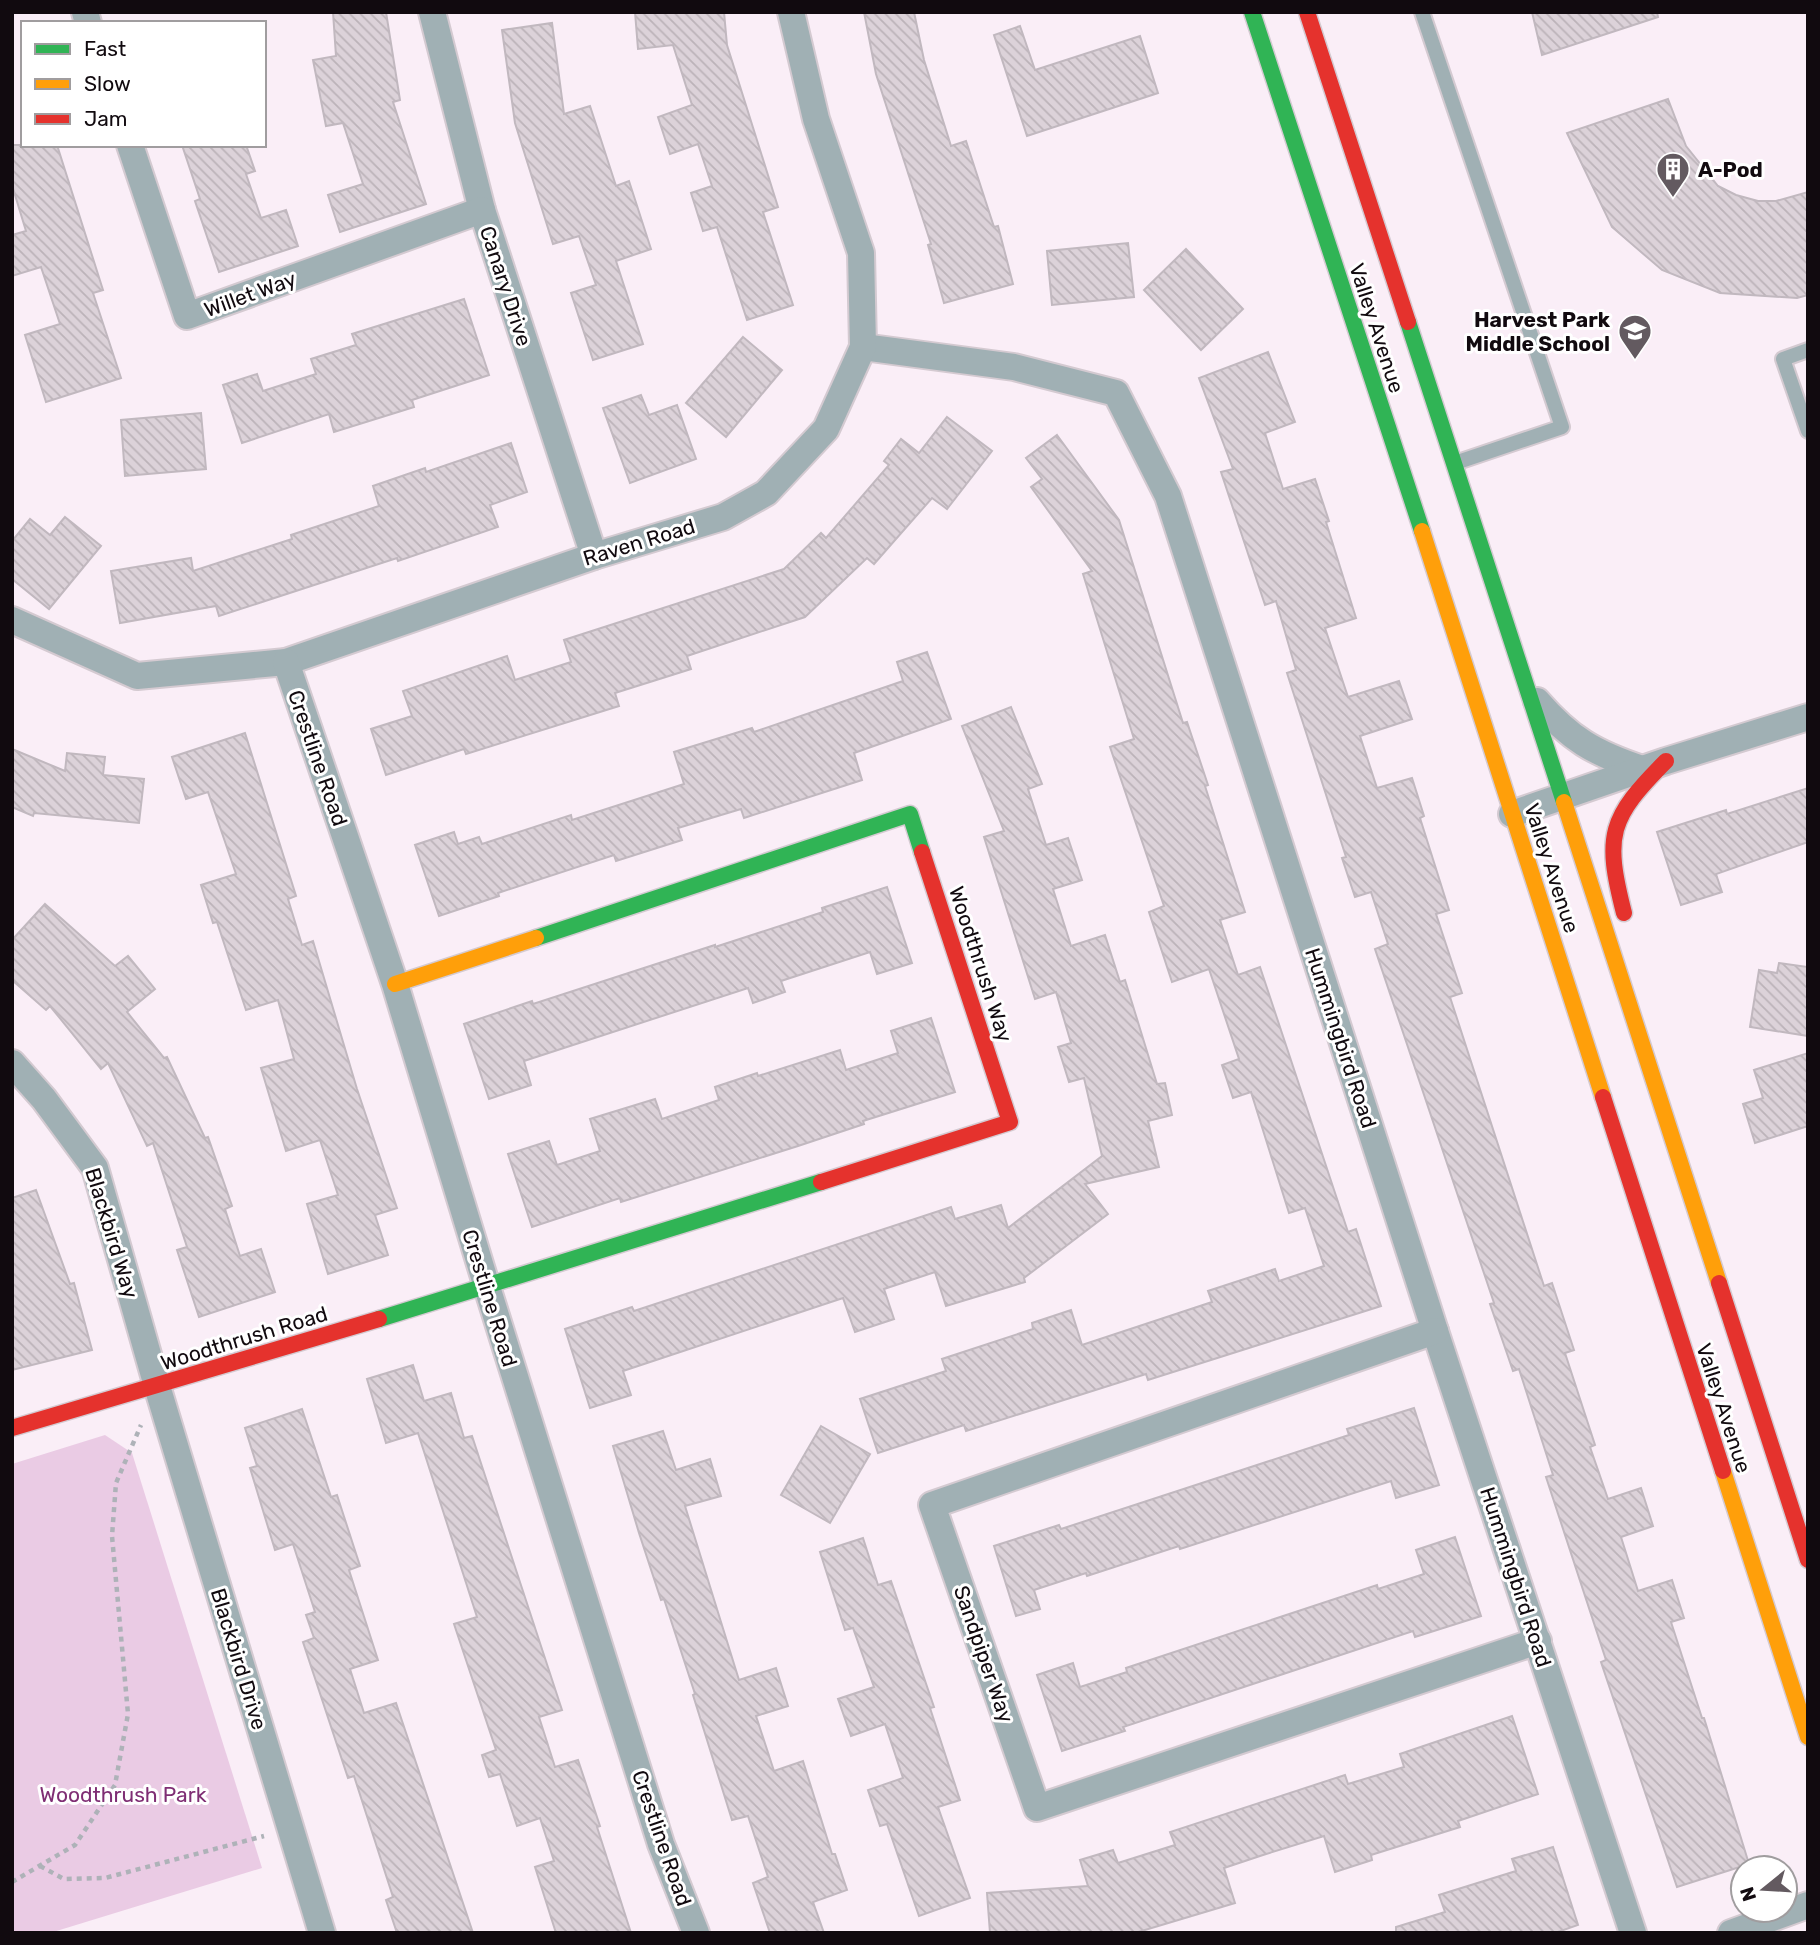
<svg xmlns="http://www.w3.org/2000/svg" width="1820" height="1945" viewBox="0 0 1820 1945" font-family="Rubik,sans-serif">
<style>
.park{fill:#eacbe4}
.building{fill:url(#building-back-hatch);stroke:#c1b8bf;stroke-width:2}
.lines{fill:none;stroke-linecap:round;stroke-linejoin:round}
.lane-casing{stroke:#d4cad1;stroke-width:18}
.street-casing{stroke:#d4cad1;stroke-width:30}
.fast-casing{stroke:#d4cad1;stroke-width:19}
.slow-casing{stroke:#d4cad1;stroke-width:19}
.jam-casing{stroke:#d4cad1;stroke-width:19}
.path{stroke:#aeb2b8;stroke-width:4.5;stroke-dasharray:5 5;stroke-linecap:butt}
.lane{stroke:#a0b0b4;stroke-width:14}
.street{stroke:#a0b0b4;stroke-width:26}
.fast{stroke:#30b455;stroke-width:16}
.slow{stroke:#ff9f0a;stroke-width:16}
.jam{stroke:#e5322d;stroke-width:16}
.labels{text-anchor:middle;dominant-baseline:central;stroke-width:6;stroke-linejoin:round;paint-order:stroke}
.poi-label{font-size:21px;font-weight:bold;fill:#110a0f;stroke:#fff;text-anchor:start}
.street-label{font-size:21px;fill:#110a0f;stroke:#fff}
.park-label{font-size:21px;fill:#7f2e74;stroke:#fff}
</style>
<defs>
<pattern id="building-back-hatch" width="6" height="6" patternUnits="userSpaceOnUse" patternTransform="scale(1.75)"><rect width="6" height="6" fill="#dcd2d9"/><path d="M-1 5l2 2M0 0l6 6M5-1l2 2" fill="none" stroke="#bcb3b9"/></pattern>
</defs>
<rect width="100%" height="100%" fill="#faeef7"/>
<path class="park" d="M105,1435L132,1453L262,1868L50,1933H12V1464Z"/>
<g class="building">
<path d="M333,12H386L400,100L393,102L426,204L340,232L328,195L363,184L343,123L326,126L313,60L336,56Z"/>
<path d="M635,12H724L727,45L778,207L763,212L793,305L747,320L717,227L703,231L691,193L712,186L698,144L670,154L658,117L692,105L673,45L638,49Z"/>
<path d="M864,12H914L924,60L951,146L966,141L994,227L998,226L1013,284L944,303L928,245L931,244L876,74Z"/>
<path d="M1532,12H1657L1658,17L1542,55Z"/>
<path d="M552,23L564,114L590,106L616,186L629,181L651,249L616,261L643,344L593,360L571,293L596,285L579,236L553,244L515,123L502,30Z"/>
<path d="M1020,26L1035,70L1140,36L1158,93L1027,136L994,35Z"/>
<path d="M1668,99L1686,146L1718,186L1736,195L1758,201H1776L1808,192V295L1797,298L1720,293L1662,270L1612,227L1567,133Z"/>
<path d="M12,145H57L103,290L93,293L121,378L46,402L25,335L60,324L41,267L12,276V235L26,231L12,185Z"/>
<path d="M182,145H246L255,171L246,174L261,218L286,210L298,246L219,272L195,201L200,199Z"/>
<path d="M1128,243L1134,297L1052,305L1047,251Z"/>
<path d="M1186,249L1243,309L1201,350L1144,290Z"/>
<path d="M464,299L489,375L412,400L414,407L334,432L329,414L242,443L223,385L257,374L263,391L316,374L311,359L356,345L352,334Z"/>
<path d="M743,337L782,370L726,437L686,403Z"/>
<path d="M1268,352L1295,422L1265,433L1283,489L1315,479L1329,521L1326,522L1356,618L1325,628L1348,697L1399,681L1412,719L1360,736L1377,788L1412,778L1424,816L1420,818L1449,910L1436,914L1462,993L1450,997L1544,1286L1552,1283L1574,1350L1565,1353L1595,1445L1590,1447L1608,1499L1641,1488L1653,1526L1621,1537L1638,1591L1672,1580L1684,1618L1671,1622L1702,1718H1704L1749,1864L1677,1887L1601,1662L1606,1660L1546,1477L1553,1475L1519,1369L1513,1371L1490,1304L1494,1303L1375,949L1388,944L1371,892L1355,897L1342,858L1346,857L1287,673L1296,670L1276,601L1265,605L1221,472L1233,469L1199,378Z"/>
<path d="M641,395L649,415L677,405L696,459L630,483L603,408Z"/>
<path d="M201,413L206,469L125,476L121,420Z"/>
<path d="M947,417L992,451L947,509L932,498L874,564L867,558L805,617L687,656L691,669L615,693L619,706L466,754L464,749L386,775L371,729L412,716L403,691L507,656L515,680L571,662L564,640L784,569L821,533L826,538L889,465L884,461L901,439L919,453Z"/>
<path d="M1057,435L1119,520L1183,723L1187,722L1208,785L1205,786L1245,912L1220,920L1238,975L1260,967L1348,1232L1356,1229L1381,1306L1148,1380L1146,1374L966,1431L964,1425L878,1453L860,1399L946,1371L942,1359L1033,1329L1032,1323L1071,1310L1082,1345L1212,1302L1208,1291L1275,1269L1279,1281L1324,1266L1305,1208L1289,1213L1251,1092L1233,1098L1222,1065L1239,1059L1209,969L1172,982L1149,912L1164,906L1110,747L1134,739L1083,574L1092,571L1031,487L1042,479L1026,458Z"/>
<path d="M511,443L527,492L490,505L498,527L398,561L397,558L219,616L216,606L120,623L111,571L191,558L193,571L292,539L291,535L379,506L373,486L425,468L426,472Z"/>
<path d="M65,517L101,546L49,609L12,579V541L30,519L50,535Z"/>
<path d="M927,652L951,719L854,753L862,780L744,818L741,809L678,828L682,840L616,861L614,855L498,893L499,896L439,916L415,845L454,832L458,844L479,837L482,844L571,815L572,820L684,784L674,752L752,728L754,732L903,681L897,662Z"/>
<path d="M1011,707L1042,784L1028,789L1046,845L1068,838L1082,880L1053,889L1071,946L1105,935L1120,982L1125,980L1157,1084L1165,1083L1172,1115L1148,1121L1159,1167L1085,1184L1108,1214L1024,1278L1025,1282L946,1306L935,1272L884,1289L894,1319L855,1332L843,1298L623,1371L631,1395L590,1408L565,1329L632,1307L634,1311L951,1207L955,1219L1001,1205L1008,1228L1102,1156L1084,1078L1069,1082L1058,1047L1071,1043L1056,992L1035,999L984,837L1004,831L962,726Z"/>
<path d="M245,733L296,896L288,899L302,945L313,941L357,1089L397,1208L375,1215L388,1255L328,1274L307,1204L338,1195L320,1140L286,1151L261,1068L294,1059L278,1000L246,1010L217,922L213,923L201,885L236,874L208,792L186,799L172,757Z"/>
<path d="M12,749L65,771L67,753L105,757L103,775L144,779L139,823L34,813L33,816L12,807Z"/>
<path d="M1808,788V842L1716,874L1722,892L1681,905L1657,832L1726,810L1727,814Z"/>
<path d="M887,887L912,963L877,974L870,952L781,981L785,992L753,1003L748,988L524,1061L531,1085L489,1099L464,1024L532,1001L533,1004L715,945V947L823,912L822,908Z"/>
<path d="M45,904L115,966L128,956L155,989L127,1012L164,1058L167,1057L205,1138L208,1137L232,1206L225,1209L240,1256L261,1249L275,1292L199,1317L177,1250L187,1247L153,1143L147,1146L108,1063L101,1069L50,1006L46,1010L12,980V940Z"/>
<path d="M1779,963L1808,967V1036L1750,1027L1759,970L1777,973Z"/>
<path d="M931,1018L955,1092L863,1121L864,1124L798,1146L621,1202L620,1198L532,1227L508,1154L549,1141L557,1165L600,1151L590,1119L655,1099L662,1119L719,1100L715,1087L757,1073L758,1076L840,1050L846,1070L898,1053L891,1031Z"/>
<path d="M1808,1053V1126L1755,1143L1743,1104L1763,1098L1754,1070Z"/>
<path d="M36,1190L70,1284L74,1283L92,1350L12,1370V1198Z"/>
<path d="M413,1365L424,1401L451,1393L464,1438L472,1436L562,1710L539,1717L555,1767L578,1760L600,1826L597,1827L631,1933H556L535,1867L554,1861L540,1818L517,1826L500,1774L489,1777L482,1755L496,1750L454,1624L477,1617L418,1433L386,1443L367,1379Z"/>
<path d="M1414,1408L1439,1485L1396,1498L1391,1481L1180,1549L1179,1546L1087,1576L1086,1573L1034,1590L1040,1609L1016,1616L994,1546L1059,1525L1061,1529L1349,1435L1347,1429Z"/>
<path d="M302,1409L331,1497L337,1495L360,1566L349,1570L378,1660L350,1669L364,1713L396,1703L473,1933H397L386,1900L393,1897L354,1776L348,1778L303,1642L314,1638L306,1615L315,1612L293,1544L275,1550L250,1468L257,1466L245,1428Z"/>
<path d="M821,1426L870,1454L830,1523L781,1495Z"/>
<path d="M663,1431L676,1470L710,1459L721,1496L685,1506L739,1680L776,1668L788,1706L756,1716L774,1771L803,1761L832,1854H835L847,1890L813,1902L824,1933H770L753,1883L768,1877L748,1816L732,1820L693,1695L695,1694L664,1599L661,1600L639,1533L613,1446Z"/>
<path d="M1455,1537L1481,1616L1415,1637L1413,1631L1123,1727L1125,1731L1062,1751L1037,1675L1073,1663L1080,1687L1127,1672L1126,1668L1377,1585L1378,1589L1424,1574L1416,1550Z"/>
<path d="M863,1538L878,1585L891,1581L934,1707L930,1708L960,1800L938,1807L970,1898L919,1916L887,1824L880,1826L868,1790L903,1778L885,1724L851,1736L838,1699L874,1687L853,1628L845,1630L820,1552Z"/>
<path d="M1512,1716L1538,1794L1458,1821L1460,1827L1371,1855L1372,1860L1335,1872L1324,1836L1263,1855L1224,1868L1235,1903L1135,1933H990L987,1893L1088,1886L1080,1860L1113,1850L1118,1863L1175,1845L1170,1832L1345,1775L1348,1784L1404,1767L1400,1754Z"/>
<path d="M1553,1847L1578,1925L1555,1933H1396V1927L1445,1912L1439,1895L1516,1871L1512,1859Z"/>
</g>
<g class="lines">
<defs>
<g id="lane">
<path d="M1422,12L1562,427L1455,463"/>
<path d="M1808,350L1783,359L1808,431"/>
</g>
<g id="street">
<path d="M85,12L88,23"/>
<path d="M432,12L482,210L594,556"/>
<path d="M130,145L187,316L482,210"/>
<path d="M863,347L1014,367L1116,393L1168,496L1435,1331L1633,1933"/>
<path d="M12,620L137,676L286,662L594,556L723,517L766,493L826,429L863,347L861,253L816,119L791,12"/>
<path d="M286,662L395,984L487,1287L661,1844L696,1933"/>
<path d="M1537,701C1570,739 1594,753 1642,769"/>
<path d="M1512,814L1666,761L1808,717"/>
<path d="M12,1063L44,1099L95,1168L157,1386L322,1933"/>
<path d="M1435,1331L932,1505L1037,1808L1538,1641"/>
<path d="M1731,1933L1808,1905"/>
</g>
<g id="fast">
<path d="M1252,12L1422,531"/>
<path d="M1408,322L1564,802"/>
<path d="M536,938L910,814L922,852"/>
<path d="M379,1319L821,1182"/>
</g>
<g id="slow">
<path d="M1422,531L1603,1097"/>
<path d="M1564,802L1719,1283"/>
<path d="M395,984L536,938"/>
<path d="M1723,1471L1808,1737"/>
</g>
<g id="jam">
<path d="M1307,12L1408,322"/>
<path d="M1624,913C1604,835 1609,818 1666,761"/>
<path d="M1603,1097L1723,1471"/>
<path d="M821,1182L1010,1122L922,852"/>
<path d="M1719,1283L1808,1560"/>
<path d="M12,1428L379,1319"/>
</g>
</defs>
<use href="#lane" class="lane-casing"/>
<use href="#street" class="street-casing"/>
<use href="#fast" class="fast-casing"/>
<use href="#slow" class="slow-casing"/>
<use href="#jam" class="jam-casing"/>
<g class="path">
<path d="M40,1866L64,1879L105,1878L264,1836"/>
<path d="M12,1882L75,1845L115,1785L128,1714L112,1536L116,1483L141,1425"/>
</g>
<use href="#lane" class="lane"/>
<use href="#street" class="street"/>
<use href="#fast" class="fast"/>
<use href="#slow" class="slow"/>
<use href="#jam" class="jam"/>
</g>
<defs>
<symbol id="building-pin" viewBox="-11 -11 22 30"><path d="M0 17L-7.5 6A9.5 9.5 0 1 1 7.5 6Z" fill="#635a60" stroke="#fff"/><path d="M-4-6H4V6H1V3H-1V6H-4ZM-2.5-4.3h1.7v1.8h-1.7ZM.8-4.3h1.7v1.8H.8ZM-2.5-1h1.7V.8h-1.7ZM.8-1h1.7V.8H.8Z" fill="#fff"/></symbol>
<symbol id="school-pin" viewBox="-11 -11 22 30"><path d="M0 17L-7.5 6A9.5 9.5 0 1 1 7.5 6Z" fill="#635a60" stroke="#fff"/><path d="M0-5L7-2L0 1L-7-2ZM-4 1L0 2.5L4 1V4Q0 6-4 4Z" fill="#fff"/></symbol>
</defs>
<g fill-rule="evenodd">
<use href="#building-pin" x="1654" y="150" width="38" height="52"/>
<use href="#school-pin" x="1616" y="312" width="38" height="52"/>
</g>
<g class="labels">
<g class="poi-label">
<text x="1698" y="169">A-Pod</text>
<text x="1610" y="319" text-anchor="end">Harvest Park<tspan x="1610" dy="24">Middle School</tspan></text>
</g>
<g class="street-label">
<text transform="translate(506 286) rotate(72)">Canary Drive</text>
<text transform="translate(250 294) rotate(-20)">Willet Way</text>
<text transform="translate(1377 328) rotate(72)">Valley Avenue</text>
<text transform="translate(639 542) rotate(-17)">Raven Road</text>
<text transform="translate(318 758) rotate(71)">Crestline Road</text>
<text transform="translate(1552 868) rotate(72)">Valley Avenue</text>
<text transform="translate(981 964) rotate(72)">Woodthrush Way</text>
<text transform="translate(1341 1038) rotate(72)">Hummingbird Road</text>
<text transform="translate(112 1233) rotate(73)">Blackbird Way</text>
<text transform="translate(490 1298) rotate(73)">Crestline Road</text>
<text transform="translate(244 1338) rotate(-17)">Woodthrush Road</text>
<text transform="translate(1724 1408) rotate(72)">Valley Avenue</text>
<text transform="translate(1516 1577) rotate(72)">Hummingbird Road</text>
<text transform="translate(984 1654) rotate(71)">Sandpiper Way</text>
<text transform="translate(239 1659) rotate(73)">Blackbird Drive</text>
<text transform="translate(662 1838) rotate(71)">Crestline Road</text>
</g>
<g class="park-label">
<text x="123" y="1794">Woodthrush Park</text>
</g>
</g>
<rect width="1820" height="1945" fill="none" stroke="#110a0f" stroke-width="28"/>
<rect x="21" y="21" width="245" height="126" fill="#ffffff" stroke="#a09d9f" stroke-width="2"/>
<rect x="35" y="44" width="35" height="10" fill="#30b455" stroke="#a09d9f" stroke-width="2"/>
<text x="84" y="56" font-size="21" fill="#110a0f">Fast</text>
<rect x="35" y="79" width="35" height="10" fill="#ff9f0a" stroke="#a09d9f" stroke-width="2"/>
<text x="84" y="91" font-size="21" fill="#110a0f">Slow</text>
<rect x="35" y="114" width="35" height="10" fill="#e5322d" stroke="#a09d9f" stroke-width="2"/>
<text x="84" y="126" font-size="21" fill="#110a0f">Jam</text>
<g transform="translate(1764 1889) rotate(252)"><circle r="33" fill="#ffffff" stroke="#a09d9f" stroke-width="2"/>
<path d="M0-5L12 26L0 18L-12 26Z" fill="#635a60"/>
<text y="-10" font-size="19" font-weight="bold" text-anchor="middle" fill="#110a0f">N</text>
</g>
</svg>
